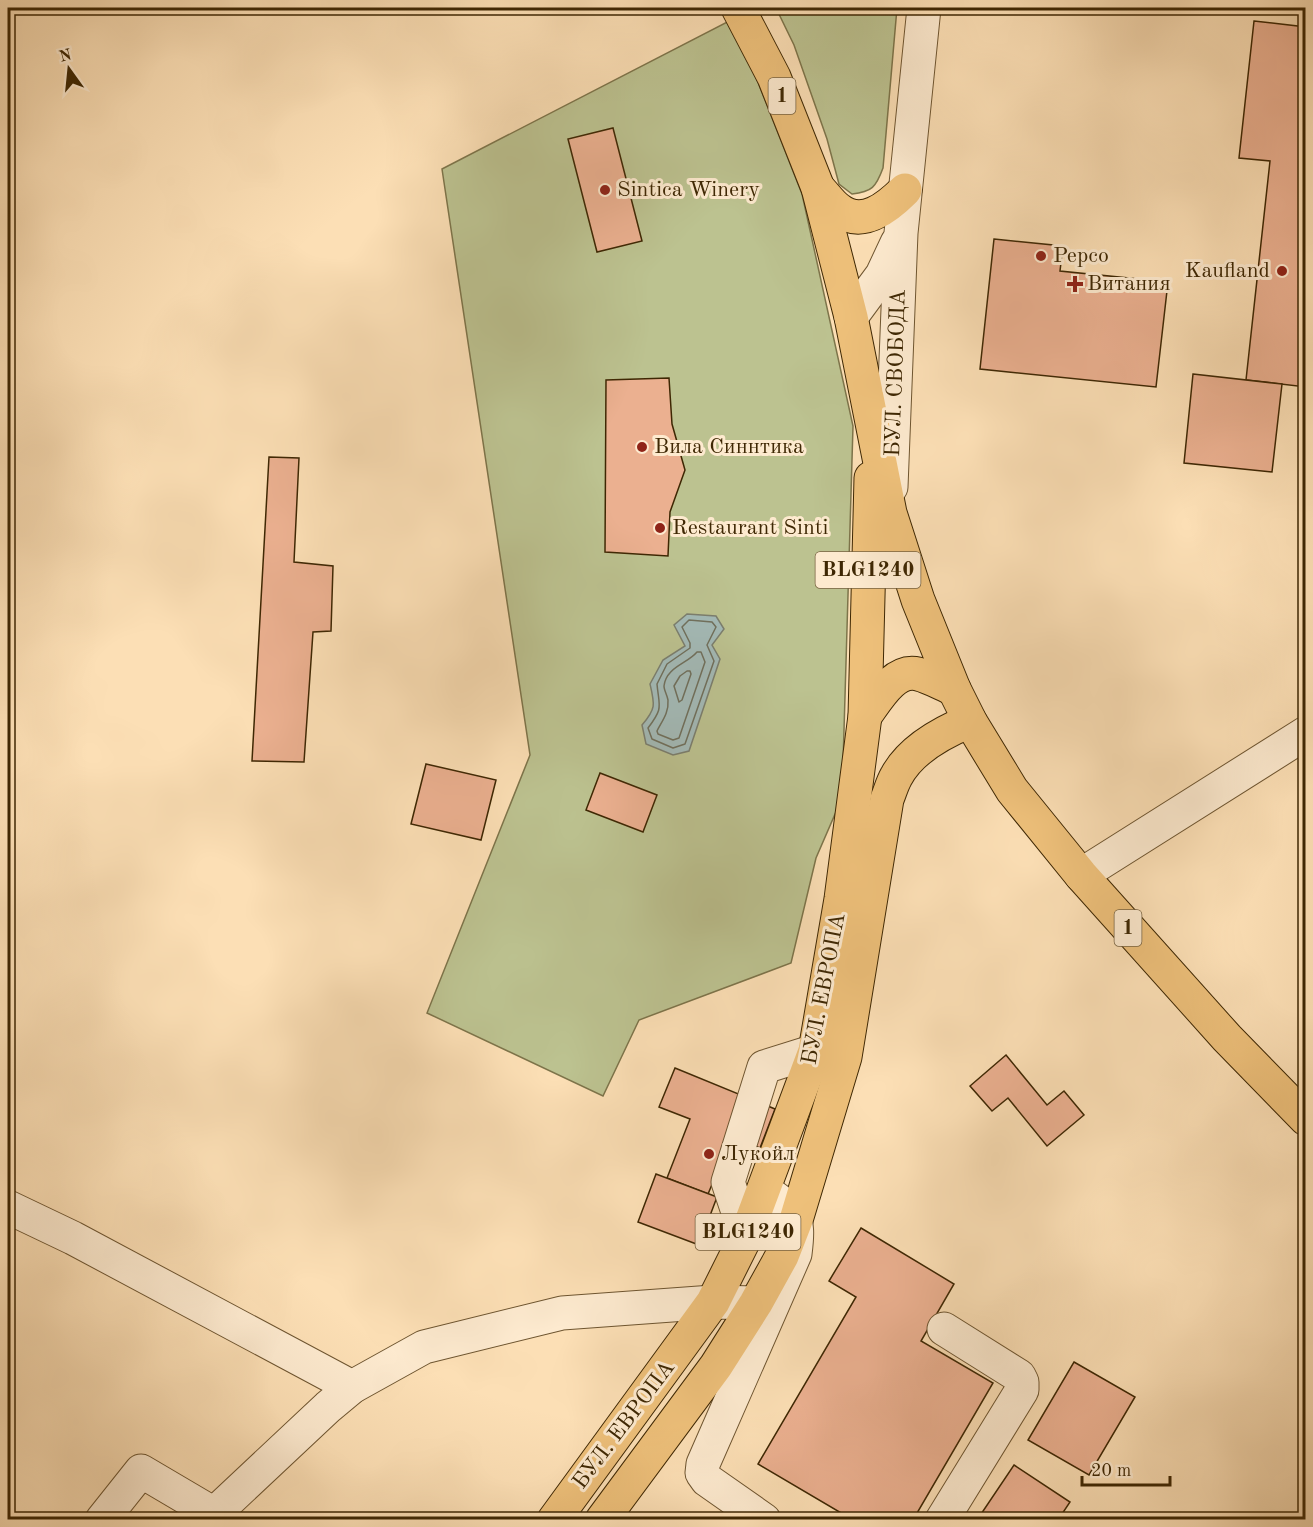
<svg xmlns="http://www.w3.org/2000/svg" width="1313" height="1527" viewBox="0 0 1313 1527" font-family="'Old Standard TT',serif">
<style>
.green{fill:#bcc290;stroke:#7d744a;stroke-width:1.5}
.water{fill:#a3bab7;stroke:#7b7f6f;stroke-width:1.5}
.lines{fill:none;stroke-linecap:round;stroke-linejoin:round}
.shore{stroke:#70705d;stroke-width:1.5}
.building{fill:#ebb090;stroke:#3e2703;stroke-width:1.5}
.minor-casing{stroke:#6e5530;stroke-width:35}
.major-casing{stroke:#3e2703;stroke-width:35}
.minor{stroke:#fdeacf;stroke-width:33}
.major{stroke:#eec07a;stroke-width:33}
.poi-dot{fill:#8f2418;stroke:#fdeacf;stroke-width:2}
.labels{text-anchor:middle;dominant-baseline:central;stroke-width:6;stroke-linejoin:round;paint-order:stroke}
.shield{fill:#fdeacf;stroke:#776240;stroke-width:1.5}
.shield-label{font-size:21px;font-weight:bold;fill:#3e2703}
.poi-label{font-size:22px;fill:#3e2703;stroke:#fdeacf;text-anchor:start}
.street-label{font-size:22px;fill:#3e2703;stroke:#fdeacf}
</style>
<rect width="100%" height="100%" fill="#fcdfb5"/>
<filter id="stains"><feTurbulence type="fractalNoise" baseFrequency=".00333" numOctaves="4"/><feColorMatrix values="0 0 0 0 .2 0 0 0 0 .09 0 0 0 0 .02 0 0 0 .5 -.17"/></filter>
<radialGradient id="worn" r=".72"><stop offset=".6" stop-color="#630" stop-opacity="0"/><stop offset="1" stop-color="#630" stop-opacity=".3"/></radialGradient>
<g class="green">
<path d="M776,8H897L883,168C876,187 872,192 852,194L839,184L827,139L794,45Z"/>
<path d="M733,19L802,194L853,426L842,798L816,858L791,963L639,1020L603,1096L427,1013L530,755L442,169Z"/>
</g>
<path class="water" d="M687,614L716,616L724,629L712,645L720,659L689,751L673,755L646,744L642,725C656,709 655,705 650,684L663,660L685,646L674,625Z"/>
<g class="lines">
<g class="shore">
<path d="M689,620L712,622L716,627L707,645L714,661L685,744L673,748L652,739L648,728C664,707 659,707 657,684L667,664L690,648V643L682,627Z"/>
<path d="M697,652H701L705,662L679,738L673,740L658,734L657,731C662,721 669,713 668,700C667,695 664,690 664,686C666,667 687,664 697,652Z"/>
<path d="M687,671H690L691,674L682,700L679,702L674,686L680,676Z"/>
</g>
</g>
<g class="building">
<path d="M1254,21L1306,27V387L1246,380L1270,161L1239,158Z"/>
<path d="M613,128L642,241L597,252L568,139Z"/>
<path d="M994,239L1063,246L1060,271L1168,282L1156,387L980,369Z"/>
<path d="M1193,374L1282,384L1272,472L1184,463Z"/>
<path d="M669,378L672,424L685,470L670,512L668,556L605,552L606,380Z"/>
<path d="M269,457L299,458L294,562L333,566L331,631L313,632L304,762L252,761Z"/>
<path d="M426,764L496,780L481,840L411,824Z"/>
<path d="M600,773L657,795L643,832L586,810Z"/>
<path d="M1006,1055L1047,1105L1064,1091L1084,1115L1047,1146L1008,1098L992,1111L970,1086Z"/>
<path d="M675,1068L775,1109L760,1148L732,1137L708,1194L667,1178L690,1119L659,1107Z"/>
<path d="M656,1174L717,1197L699,1245L638,1222Z"/>
<path d="M861,1228L954,1284L921,1341L993,1383L913,1520H853L758,1464L856,1297L829,1281Z"/>
<path d="M1074,1362L1135,1397L1089,1475L1028,1440Z"/>
<path d="M1014,1465L1070,1502L1058,1520H977Z"/>
</g>
<g class="lines">
<defs>
<g id="minor">
<path d="M851,317L882,275L897,243"/>
<path d="M891,487L901,233L924,8"/>
<path d="M1081,875L1306,733"/>
<path d="M8,1207L73,1238L352,1387"/>
<path d="M746,1236L728,1182L764,1067L815,1051"/>
<path d="M102,1520L141,1471L214,1514L328,1407L352,1387L424,1347L562,1313L713,1302L756,1303"/>
<path d="M764,1520L707,1480L702,1473L703,1464L795,1254C800,1215 795,1212 764,1190"/>
<path d="M942,1520L1022,1390V1382L1019,1376L944,1329"/>
</g>
<g id="major">
<path d="M738,8L774,77L818,188L851,317L890,513L918,600L954,689L970,721L1012,790L1081,875L1227,1038L1306,1119"/>
<path d="M818,188C825,195 831,204 838,209C862,229 888,207 905,190"/>
<path d="M865,716C877,700 894,668 918,674C930,677 942,684 954,689"/>
<path d="M554,1520L713,1302L746,1236L815,1051L841,899L865,716L871,478"/>
<path d="M602,1520L716,1366L756,1303L782,1256L796,1220L845,1057L887,799C890,792 892,784 896,777C910,750 943,732 970,721"/>
</g>
</defs>
<use href="#minor" class="minor-casing"/>
<use href="#major" class="major-casing"/>
<use href="#minor" class="minor"/>
<use href="#major" class="major"/>
</g>
<g class="poi-dot">
<circle cx="605" cy="190" r="6"/>
<circle cx="1041" cy="256" r="6"/>
<circle cx="1282" cy="271" r="6"/>
<path d="M1072 275h6v6h6v6h-6v6h-6v-6h-6v-6h6z"/>
<circle cx="642" cy="447" r="6"/>
<circle cx="660" cy="528" r="6"/>
<circle cx="709" cy="1154" r="6"/>
</g>
<g class="labels">
<g class="shield">
<rect x="768.5" y="78" width="27" height="36" rx="4.5"/>
<rect x="815.5" y="552" width="105" height="36" rx="4.5"/>
<rect x="1114.5" y="910" width="27" height="36" rx="4.5"/>
<rect x="695.5" y="1214" width="105" height="36" rx="4.5"/>
</g>
<g class="shield-label">
<text x="782" y="96">1</text>
<text x="868" y="570">BLG1240</text>
<text x="1128" y="928">1</text>
<text x="748" y="1232">BLG1240</text>
</g>
<g class="poi-label">
<text x="617" y="190">Sintica Winery</text>
<text x="1053" y="256">Pepco</text>
<text x="1270" y="271" text-anchor="end">Kaufland</text>
<text x="1087" y="284">Витания</text>
<text x="654" y="447">Вила Синнтика</text>
<text x="672" y="528">Restaurant Sinti</text>
<text x="721" y="1154">Лукойл</text>
</g>
<g class="street-label">
<text transform="translate(896 373) rotate(-88)">БУЛ. СВОБОДА</text>
<text transform="translate(824 989) rotate(-79)">БУЛ. ЕВРОПА</text>
<text transform="translate(624 1425) rotate(-53)">БУЛ. ЕВРОПА</text>
</g>
</g>
<rect width="1313" height="1527" fill="none" stroke="#fcdfb5" stroke-width="30"/>
<rect x="9" y="9" width="1295" height="1509" fill="none" stroke="#3e2703" stroke-width="3"/>
<rect x="15" y="15" width="1283" height="1497" fill="none" stroke="#3e2703" stroke-width="1.5"/>
<g transform="translate(69 69) rotate(345)" stroke="#fdeacf" stroke-width="4.5" paint-order="stroke">
<path d="M0-4.5L10 22L0 15L-10 22Z" fill="#3e2703"/>
<text y="-9" font-size="16" font-weight="bold" text-anchor="middle" fill="#3e2703">N</text>
</g>
<path d="M1082 1476v9h88v-9" fill="none" stroke="#3e2703" stroke-width="3"/>
<text x="1091" y="1476" font-size="18" fill="#3e2703" stroke="#fdeacf" stroke-width="4.5" paint-order="stroke">20 m</text>
<rect width="100%" height="100%" filter="url(#stains)"/>
<rect width="100%" height="100%" fill="url(#worn)"/>
</svg>
